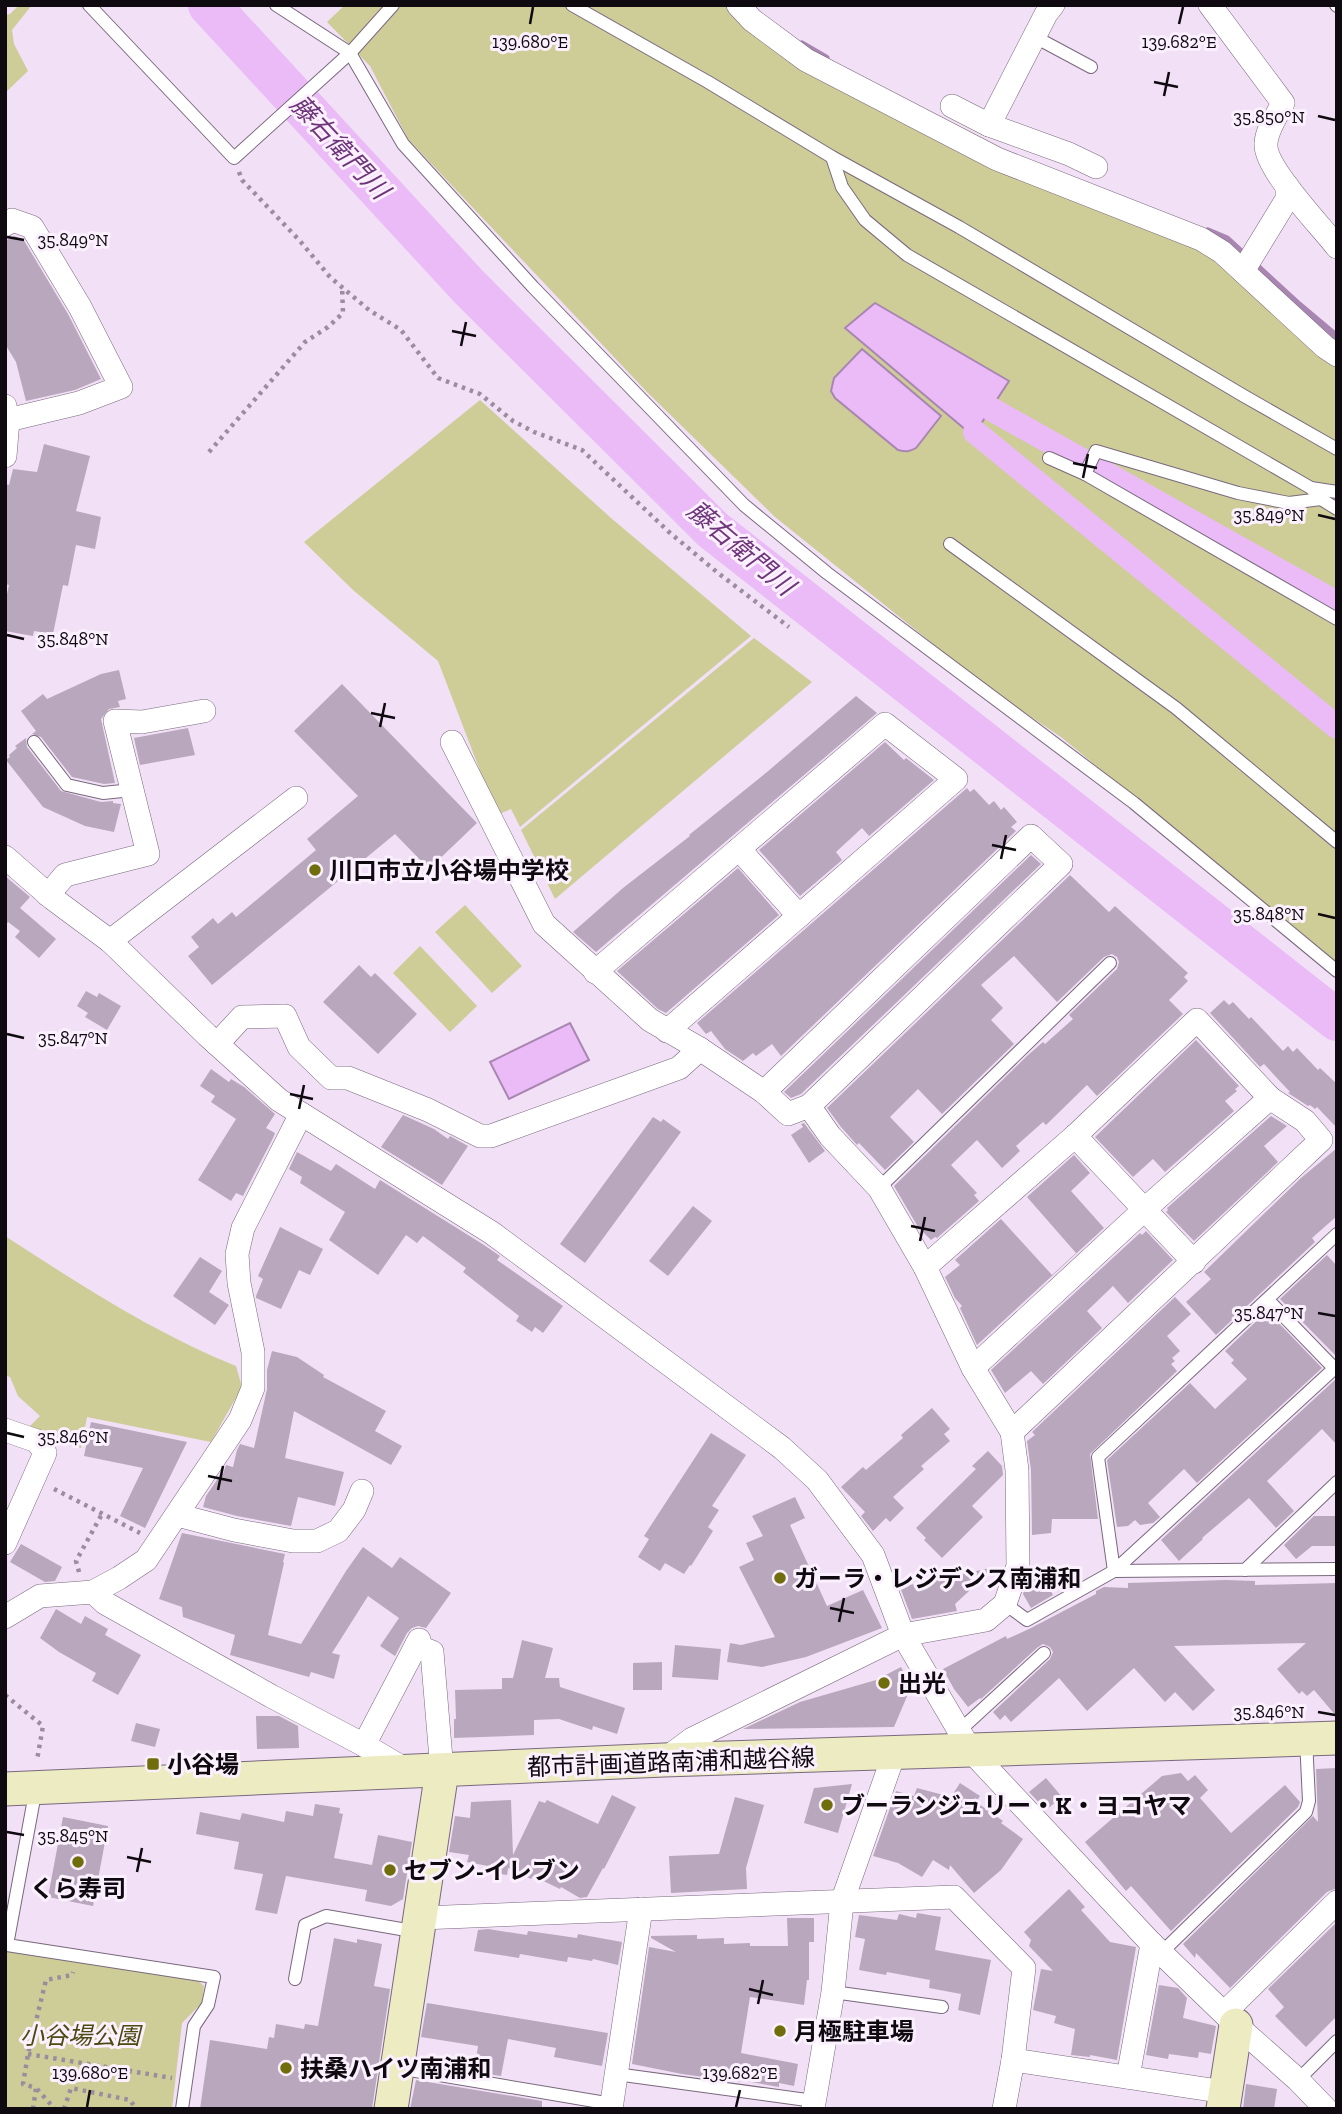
<svg xmlns="http://www.w3.org/2000/svg" width="1342" height="2114" viewBox="0 0 1342 2114" font-family="'Zilla Slab','Noto Sans JP',serif">
<style>
.green{fill:#cecd98}
.water{fill:#eabbf6;stroke:#a886b1;stroke-width:2}
.lines{fill:none;stroke-linecap:round;stroke-linejoin:round}
.stream{stroke:#a886b1;stroke-width:7}
.canal{stroke:#eabbf6;stroke-width:24}
.river{stroke:#eabbf6;stroke-width:42}
.building{fill:#b9a8bd}
.lane-casing{stroke:#79697d;stroke-width:14}
.street-casing{stroke:#79697d;stroke-width:24}
.secondary-casing{stroke:#79697d;stroke-width:35}
.path{stroke:#9a8d9d;stroke-width:4.5;stroke-dasharray:3.5 5;stroke-linecap:butt}
.lane{stroke:#fff;stroke-width:12}
.street{stroke:#fff;stroke-width:23}
.secondary{stroke:#edebc1;stroke-width:33}
.ticks{fill:none;stroke:#0f0910;stroke-width:2.5}
.poi-dot{fill:#706d0c;stroke:#fbf0fd;stroke-width:2.5}
.labels{text-anchor:middle;dominant-baseline:central;stroke-width:6;stroke-linejoin:round;paint-order:stroke}
.poi-label{font-size:24px;font-weight:bold;fill:#0f0910;stroke:#fbf0fd;text-anchor:start}
.street-label{font-size:24px;fill:#0f0910;stroke:#fbf0fd}
.park-label{font-size:24px;font-style:italic;fill:#4b4a11;stroke:#fbf0fd}
.water-label{font-size:26px;font-style:italic;fill:#6e357b;stroke:#fbf0fd}
.ticks-label{font-size:18px;text-anchor:middle;fill:#0f0910;stroke:#fbf0fd;stroke-width:6;stroke-linejoin:round;paint-order:stroke}
</style>
<rect width="100%" height="100%" fill="#f2e0f6"/>
<g class="green">
<path d="M19,5H32L12,30L14,44L28,71L5,93V15L10,14Z"/>
<path d="M345,5H738L752,20L1243,271L1337,340V963L1061,737L988,688L775,517L647,392L408,139L370,66L327,22Z"/>
<path d="M480,400L611,518L751,636L520,827L511,809L497,815L438,661L353,590L304,542Z"/>
<path d="M754,638L812,682L555,899L521,830Z"/>
<path d="M465,905L522,966L492,993L435,932Z"/>
<path d="M420,946L477,1006L450,1032L393,973Z"/>
<path d="M5,1236C79,1284 154,1333 236,1366L242,1387L211,1442L87,1417L81,1448L50,1440L30,1426L40,1416L18,1396L10,1377L5,1375Z"/>
<path d="M5,1951L196,1979L204,1986L202,2003L182,2023L172,2109H5Z"/>
</g>
<g class="water">
<path d="M875,303L1009,381L973,436L845,328Z"/>
<path d="M862,349L941,416L916,448C909,452 906,452 898,450L835,398L831,391L834,378Z"/>
<path d="M570,1023L589,1060L509,1099L490,1062Z"/>
</g>
<g class="lines">
<g class="stream">
<path d="M802,44L826,58"/>
<path d="M1208,231L1227,239L1299,305L1337,337"/>
</g>
<g class="canal">
<path d="M991,409L1337,603"/>
<path d="M975,432L1337,727"/>
</g>
<path class="river" d="M209,5L469,287L713,530L1337,1020"/>
</g>
<g class="building">
<path d="M14,236L23,239L68,314L101,379L75,390L26,401L16,362L5,344V241Z"/>
<path d="M44,444L90,456L76,511L101,517L95,549L76,545L68,586L63,585L53,634L34,631L33,636L5,631V603L9,585L5,584V484L9,485L13,469L37,472Z"/>
<path d="M119,670L126,699L118,701L120,707L109,709L101,719L115,783L104,784L72,777L41,737L32,734L36,731L21,711L43,694L47,699L101,674Z"/>
<path d="M342,684L477,823L429,869L395,834L212,985L188,956L199,947L191,937L213,918L218,924L232,912L236,917L316,850L307,839L358,796L294,731Z"/>
<path d="M856,696L877,713L596,952L573,932L623,888L690,836L689,835L767,772Z"/>
<path d="M188,728L195,755L140,765L134,738Z"/>
<path d="M26,738L27,747L61,791L101,802L113,801V803L121,804L114,832L85,826L43,807L6,760L10,757L9,755L17,748L15,746Z"/>
<path d="M885,742L904,760L906,758L934,780L869,836L862,828L836,852L842,860L800,896L759,850Z"/>
<path d="M967,788L970,792L974,789L989,805L994,801L1001,810L1004,807L1017,822L1011,827L1016,831L781,1056L772,1044L756,1056L753,1053L743,1061L725,1049L711,1031L706,1034L697,1023Z"/>
<path d="M1031,855L1041,864L801,1094L791,1098L784,1092Z"/>
<path d="M738,868L779,915L666,1013L658,1009L617,971Z"/>
<path d="M1070,875L1109,912L1115,906L1188,973L1184,977L1188,981L1169,1000L1183,1014L1097,1096L1087,1085L1046,1125L1043,1122L1016,1146L1020,1151L1002,1168L977,1140L951,1165L977,1193L974,1195L979,1201L937,1238L935,1237L931,1240L918,1227L894,1186L1027,1056L1043,1042L1045,1044L1073,1019L1069,1015L1117,969L1119,962L1117,957L1112,954L1104,957L1057,1002L1014,956L981,985L1003,1008L991,1020L1014,1044L942,1114L918,1089L890,1117L914,1142L885,1170L859,1143L857,1145L841,1127L827,1108Z"/>
<path d="M5,876L30,897L20,908L56,939L39,958L15,937L20,931L8,922L5,926Z"/>
<path d="M359,965L371,977L375,973L417,1014L378,1054L323,1002Z"/>
<path d="M86,991L97,997L99,993L121,1006L107,1030L85,1017L88,1013L77,1006Z"/>
<path d="M1224,1000L1229,1005L1233,1002L1249,1019L1251,1017L1283,1051L1288,1046L1293,1052L1297,1048L1318,1070L1320,1068L1337,1084V1128L1317,1107L1315,1109L1310,1105L1308,1106L1288,1093L1290,1092L1264,1064L1260,1067L1210,1013Z"/>
<path d="M1196,1040L1239,1086L1235,1089L1237,1091L1225,1101L1234,1111L1165,1172L1153,1159L1133,1177L1095,1137Z"/>
<path d="M211,1069L229,1082L231,1079L244,1087L275,1114L266,1128L275,1133L273,1138L243,1196L236,1193L231,1201L198,1180L236,1119L211,1102L215,1096L200,1086Z"/>
<path d="M403,1115L434,1129L448,1139L450,1136L468,1146L442,1185L381,1147Z"/>
<path d="M1271,1116L1287,1126L1264,1146L1278,1162L1194,1241L1166,1212L1168,1210L1167,1208Z"/>
<path d="M653,1117L661,1122L663,1119L681,1132L585,1263L560,1244Z"/>
<path d="M804,1123L825,1151L809,1163L791,1135L803,1127L801,1124Z"/>
<path d="M1337,1148V1216L1312,1238L1315,1242L1216,1335L1186,1302L1211,1279L1204,1272L1301,1178Z"/>
<path d="M297,1152L331,1171L336,1164L375,1189L380,1180L484,1245L500,1256L497,1260L563,1306L543,1333L535,1327L532,1332L516,1321L519,1316L463,1272L466,1268L423,1236L417,1243L406,1235L378,1275L329,1240L345,1212L300,1183L302,1177L289,1169Z"/>
<path d="M1074,1155L1090,1173L1071,1191L1104,1228L977,1345L960,1308L962,1306L955,1298L945,1277L960,1265L955,1260L1001,1219L1052,1275L1076,1253L1027,1197Z"/>
<path d="M693,1206L712,1221L668,1276L649,1261Z"/>
<path d="M280,1227L323,1249L310,1275L299,1270L281,1309L256,1298V1296L263,1279L258,1276Z"/>
<path d="M1146,1231L1173,1260L1128,1303L1113,1286L1087,1311L1102,1328L1043,1384L1031,1371L1005,1393L991,1370L1140,1233L1142,1235Z"/>
<path d="M1327,1255L1337,1266V1357L1280,1299Z"/>
<path d="M200,1257L222,1271L209,1292L229,1305L215,1325L173,1296Z"/>
<path d="M1175,1297L1191,1314L1167,1336L1180,1351L1172,1358L1175,1361L1171,1364L1177,1371L1090,1454L1098,1519H1052L1051,1533L1032,1535L1031,1470L1027,1441L1035,1435L1032,1432Z"/>
<path d="M1267,1311L1322,1368L1197,1483L1184,1469L1148,1503L1160,1517L1153,1523L1140,1525L1135,1520L1128,1526L1117,1527L1107,1460L1190,1383L1215,1409L1247,1379L1231,1363L1234,1360L1225,1351Z"/>
<path d="M272,1351L297,1357L324,1375L323,1377L386,1411L375,1431L402,1446L391,1465L294,1411L285,1458L344,1472L335,1506L298,1497L291,1526L237,1516L203,1507L206,1496L221,1474H223L226,1465L233,1467L237,1450L240,1444L254,1448L267,1389V1370Z"/>
<path d="M1337,1378V1445L1322,1429L1267,1481L1294,1511L1276,1528L1249,1498L1202,1538L1203,1539L1179,1561L1161,1540Z"/>
<path d="M932,1408L950,1429L944,1434L950,1441L921,1466L924,1469L893,1497L904,1508L890,1522L886,1518L873,1531L861,1516L865,1512L841,1487L863,1467L866,1470L903,1438L901,1435Z"/>
<path d="M91,1422L187,1442L145,1528L120,1516L143,1468L84,1456Z"/>
<path d="M711,1433L746,1455L712,1506L719,1510L708,1527L713,1531L691,1566L690,1565L684,1574L665,1563L660,1571L638,1557L649,1539L644,1536Z"/>
<path d="M988,1451L1002,1466L1003,1475L972,1506L983,1517L942,1558L924,1540L926,1538L916,1528L976,1469L972,1466Z"/>
<path d="M795,1497L805,1518L790,1525L827,1606L863,1590L882,1628L806,1657L762,1667L727,1662L730,1643L741,1645L775,1637L739,1567L754,1560L746,1543L763,1536L752,1516Z"/>
<path d="M1314,1516H1337V1546H1312L1296,1559L1284,1545Z"/>
<path d="M182,1533L285,1554L283,1562L284,1563L268,1635L301,1644L346,1571L363,1547L392,1568L400,1557L451,1593L426,1628L418,1626L412,1628L407,1633L395,1656L380,1646L399,1618L368,1596L332,1653L340,1655L334,1679L311,1672L309,1677L230,1655L235,1635L183,1617L182,1607L159,1599Z"/>
<path d="M21,1544L62,1567L55,1581L45,1582L10,1562Z"/>
<path d="M995,1567L955,1604L957,1611L912,1619L900,1587Z"/>
<path d="M1040,1571L1053,1595L1031,1608L1023,1594L1029,1577Z"/>
<path d="M1226,1580L1255,1581V1585L1337,1583V1717L1314,1690L1307,1696L1302,1691L1299,1694L1277,1669L1306,1643L1174,1646L1215,1690L1193,1711L1175,1692L1165,1702L1134,1668L1087,1711L1059,1678L1011,1722L1005,1715L1000,1720L993,1712L1050,1659L1053,1652L1050,1647L1043,1644L1038,1647L981,1699L980,1698L968,1707L954,1689L943,1669L1006,1636L1007,1639L1031,1628L1096,1594V1591L1104,1587L1128,1588V1583Z"/>
<path d="M56,1609L81,1624L85,1616L108,1629L105,1635L141,1655L118,1695L92,1681L96,1673L59,1652L40,1638Z"/>
<path d="M522,1640L553,1648L545,1678H559L560,1687L625,1708L617,1734L593,1726L592,1730L559,1719L534,1720V1735L454,1738V1719H456L455,1690L502,1689V1678H513Z"/>
<path d="M675,1645L721,1649L718,1680L672,1677Z"/>
<path d="M662,1662V1690H633V1663Z"/>
<path d="M901,1667L911,1687L894,1727L743,1729L800,1702L876,1680Z"/>
<path d="M256,1716H279L298,1726L299,1748L257,1749Z"/>
<path d="M136,1723L160,1729L155,1747L131,1741Z"/>
<path d="M1337,1768V1888L1327,1892L1230,1988L1196,1953L1195,1958L1183,1944L1313,1816L1318,1822L1316,1769Z"/>
<path d="M1181,1773L1188,1781L1195,1775L1208,1790L1200,1798L1231,1833L1285,1785L1300,1802L1298,1807L1171,1931L1131,1886L1126,1891L1085,1842L1162,1776Z"/>
<path d="M1046,1778L1062,1797L1046,1810L1029,1792Z"/>
<path d="M960,1783L980,1796L976,1802L1003,1821L1001,1823L1023,1839L1001,1870L974,1893L950,1865L949,1870L933,1860L922,1877L898,1863L873,1856L896,1791L914,1796L917,1788L951,1797Z"/>
<path d="M852,1784L838,1833L804,1823L814,1788Z"/>
<path d="M612,1795L636,1807L604,1869L603,1868L587,1897L580,1898L561,1887L560,1889L533,1876L531,1879L508,1868L507,1875L487,1872L488,1866L467,1862L469,1855L449,1852L455,1816L470,1818L471,1802L511,1800L513,1855L539,1801L545,1803L547,1800L598,1824Z"/>
<path d="M735,1797L764,1805L746,1868L747,1889L671,1893L669,1856L719,1854Z"/>
<path d="M315,1804L340,1808L339,1813L343,1814L334,1858L372,1865L378,1835L412,1842L403,1899L391,1906L365,1901L367,1890L286,1876L277,1914L255,1910L263,1874L234,1869L239,1842L196,1834L200,1812L240,1820L242,1813L284,1822L286,1811L313,1816Z"/>
<path d="M63,1817L108,1826L93,1906L48,1897Z"/>
<path d="M1069,1889L1085,1907L1081,1910L1110,1942L1136,1947L1117,2060L1090,2055V2057L1071,2055L1075,2029L1054,2023L1056,2016L1033,2010L1041,1969L1053,1971L1029,1946L1031,1940L1024,1932Z"/>
<path d="M917,1913L941,1917L935,1950L991,1960L980,2015L958,2010L961,1994L929,1988L930,1980L887,1972L886,1975L859,1970L865,1939L855,1937L859,1915L897,1920L899,1914L916,1918Z"/>
<path d="M787,1918H814V1942H809V1980H807L804,2005L750,1997L741,2053L798,2064L794,2086L779,2083V2087L740,2080L739,2082L682,2074L632,2064L649,1947L676,1952L651,1938V1936L697,1935V1939L724,1938V1944L750,1943V1946H788Z"/>
<path d="M1337,1922V2016L1306,2047L1275,2016L1284,2007L1268,1989Z"/>
<path d="M488,1929L527,1935L528,1931L577,1938L578,1934L622,1942L618,1965L593,1959L592,1961L568,1957L567,1962L520,1954L519,1958L474,1951L478,1930Z"/>
<path d="M334,1938L357,1943V1939L382,1944L374,1986L390,1989L372,2109H200L210,2040L267,2049L269,2037L274,2038L276,2024L304,2029L305,2024L318,2026Z"/>
<path d="M1159,1985L1178,1988L1187,1998L1183,2018L1216,2026L1211,2054L1199,2052L1198,2058L1169,2054L1168,2059L1146,2055Z"/>
<path d="M427,2003L608,2033L602,2066L554,2057L556,2048L508,2039L501,2076L474,2072L478,2046L421,2037Z"/>
<path d="M416,2080L542,2101V2109H410Z"/>
<path d="M1246,2084L1277,2089L1274,2109H1243Z"/>
</g>
<g class="lines">
<defs>
<g id="lane">
<path d="M89,5L234,158L350,53L393,5"/>
<path d="M276,5L350,53L403,144L533,287L744,505L827,573L1134,803L1337,971"/>
<path d="M572,5L708,82L832,157L959,227L1244,396L1337,449"/>
<path d="M1336,5L1337,6"/>
<path d="M1035,37L1091,67"/>
<path d="M832,157L842,187L865,220L907,255L1311,488L1321,499L1337,509"/>
<path d="M1049,458L1085,474L1337,619"/>
<path d="M1085,474L1096,451L1238,493L1289,503L1321,499"/>
<path d="M1311,488L1337,492"/>
<path d="M950,544L1176,708L1337,842"/>
<path d="M34,742L67,785L103,793L132,790"/>
<path d="M879,1188L1110,963"/>
<path d="M1337,1234L1098,1457L1114,1571L1337,1366"/>
<path d="M1268,1300L1334,1368"/>
<path d="M1245,1570L1337,1482"/>
<path d="M1005,1604L1027,1620L1114,1571L1337,1569"/>
<path d="M959,1731L1044,1653"/>
<path d="M36,1788L7,1945L214,1977L208,2005L194,2026L182,2109"/>
<path d="M1161,1953L1306,1812L1309,1801L1306,1739"/>
<path d="M295,1979L305,1925L326,1916L418,1932"/>
<path d="M833,1992L942,2007"/>
<path d="M398,2068L612,2104"/>
<path d="M616,2074L814,2101"/>
<path d="M1298,2080L1337,2041"/>
</g>
<g id="street">
<path d="M738,5L752,20L806,60L997,159L1201,239L1222,252L1325,347L1337,355"/>
<path d="M1210,5L1283,103C1277,115 1266,131 1266,144C1264,168 1321,226 1337,247"/>
<path d="M952,106L989,125L1069,154L1096,167"/>
<path d="M989,125L1046,14L1053,5"/>
<path d="M5,225L12,220L32,227L80,307L121,387L79,403L8,420"/>
<path d="M1243,271L1287,199V186"/>
<path d="M5,406L8,420L5,456"/>
<path d="M452,742L544,924L650,1020L700,1049L764,1092L788,1114L809,1106L830,1136L879,1188L925,1267L973,1368L1012,1432L1017,1470L1018,1566L1005,1604L986,1620L903,1635L692,1739L664,1760"/>
<path d="M739,849L799,916"/>
<path d="M5,857L52,898L110,941L207,1035L279,1100L492,1233L782,1448L817,1480L873,1555L903,1635L971,1751L1152,1944L1236,2025L1298,2080L1326,2109"/>
<path d="M48,895L65,875L148,854L115,721L142,722L204,711"/>
<path d="M110,941L296,798"/>
<path d="M595,972L885,724L956,779L667,1031"/>
<path d="M217,1044L242,1017L285,1016L299,1047L331,1078H348L428,1110L480,1136H491L679,1068L700,1049"/>
<path d="M764,1092L1031,836L1061,864L809,1106"/>
<path d="M1075,1136L1194,1262"/>
<path d="M925,1267L1075,1136L1197,1020L1270,1098L1305,1121L1321,1140L1012,1432"/>
<path d="M973,1368L1145,1209L1270,1098"/>
<path d="M5,1430L37,1441L45,1453L5,1543"/>
<path d="M177,1515L234,1530L293,1541H317L338,1531L354,1510L362,1491"/>
<path d="M93,1592L119,1578L146,1560L240,1420L253,1388V1352L239,1283L237,1254L243,1228L301,1114"/>
<path d="M5,1617L40,1596L93,1592L105,1603L271,1696L364,1745L408,1771"/>
<path d="M416,1646L432,1652L442,1771"/>
<path d="M364,1745L419,1640"/>
<path d="M421,1918L954,1897L1024,1968L1013,2060L1004,2109"/>
<path d="M1224,2013L1337,1902"/>
<path d="M1013,2060L1225,2092"/>
<path d="M1128,2077L1152,1944"/>
<path d="M611,2109L641,1909"/>
<path d="M813,2109L833,1992L842,1902L894,1754"/>
</g>
<g id="secondary">
<path d="M5,1789L664,1760L1337,1738"/>
<path d="M391,2109L442,1771"/>
<path d="M1223,2109L1236,2025"/>
</g>
</defs>
<use href="#lane" class="lane-casing"/>
<use href="#street" class="street-casing"/>
<use href="#secondary" class="secondary-casing"/>
<g class="path">
<path d="M239,172L242,180L300,241L330,277L369,310L401,330L438,378L480,394L513,421L534,432L582,450L669,532L718,573L789,627"/>
<path d="M209,452L305,342L328,327L343,313L342,286"/>
<path d="M54,1489L140,1533"/>
<path d="M79,1572L76,1561L102,1514"/>
<path d="M5,1695L43,1726L37,1760"/>
<path d="M28,2054L172,2078"/>
<path d="M37,2089L55,2109"/>
<path d="M33,2109L36,2088L23,2084L28,2054L46,1980L72,1975L73,1972"/>
<path d="M64,2109L71,2088L130,2100L136,2109"/>
</g>
<use href="#lane" class="lane"/>
<use href="#street" class="street"/>
<use href="#secondary" class="secondary"/>
</g>
<path class="ticks" d="M530,24L533,7M1179,24L1183,7M1154,82L1178,87M1164,96L1169,72M1318,116L1335,120M7,237L24,240M452,331L476,336M461,346L466,322M1073,463L1097,468M1083,478L1088,454M1318,515L1335,519M7,635L24,639M371,713L395,718M380,727L385,703M992,845L1016,850M1001,859L1006,835M1318,914L1335,918M7,1034L24,1038M290,1094L313,1099M299,1109L304,1085M911,1226L935,1231M920,1241L925,1217M1318,1313L1335,1316M7,1433L24,1437M208,1476L232,1481M218,1490L223,1466M830,1608L854,1613M839,1622L844,1598M1318,1712L1335,1715M7,1832L24,1835M127,1857L151,1862M137,1872L142,1848M749,1989L773,1995M758,2004L763,1980M87,2107L90,2090M736,2107L740,2090"/>
<g class="poi-dot">
<circle cx="315" cy="870" r="7"/>
<circle cx="780" cy="1578" r="7"/>
<circle cx="884" cy="1683" r="7"/>
<rect x="146" y="1757" width="14" height="14" rx="3.5"/>
<circle cx="827" cy="1805" r="7"/>
<circle cx="78" cy="1862" r="7"/>
<circle cx="390" cy="1870" r="7"/>
<circle cx="780" cy="2031" r="7"/>
<circle cx="286" cy="2068" r="7"/>
</g>
<g class="labels">
<g class="poi-label">
<text x="329" y="870">川口市立小谷場中学校</text>
<text x="794" y="1578">ガーラ・レジデンス南浦和</text>
<text x="898" y="1683">出光</text>
<text x="167" y="1764">小谷場</text>
<text x="841" y="1805">ブーランジュリー・K・ヨコヤマ</text>
<text x="404" y="1870">セブン-イレブン</text>
<text x="78" y="1888" text-anchor="middle">くら寿司</text>
<text x="794" y="2031">月極駐車場</text>
<text x="300" y="2068">扶桑ハイツ南浦和</text>
</g>
<g class="street-label">
<text transform="translate(671 1762) rotate(-2)">都市計画道路南浦和越谷線</text>
</g>
<g class="park-label">
<text x="80" y="2035">小谷場公園</text>
</g>
<g class="water-label">
<text transform="translate(340 147) rotate(47)">藤右衛門川</text>
<text transform="translate(741 548) rotate(40)">藤右衛門川</text>
</g>
</g>
<g class="ticks-label">
<text x="530" y="48">139.680°E</text>
<text x="1179" y="48">139.682°E</text>
<text x="1269" y="123">35.850°N</text>
<text x="73" y="246">35.849°N</text>
<text x="1269" y="521">35.849°N</text>
<text x="73" y="645">35.848°N</text>
<text x="1269" y="920">35.848°N</text>
<text x="73" y="1044">35.847°N</text>
<text x="1269" y="1319">35.847°N</text>
<text x="73" y="1443">35.846°N</text>
<text x="1269" y="1718">35.846°N</text>
<text x="73" y="1842">35.845°N</text>
<text x="90" y="2079">139.680°E</text>
<text x="740" y="2079">139.682°E</text>
</g>
<rect width="1342" height="2114" fill="none" stroke="#0f0910" stroke-width="14"/>
</svg>
